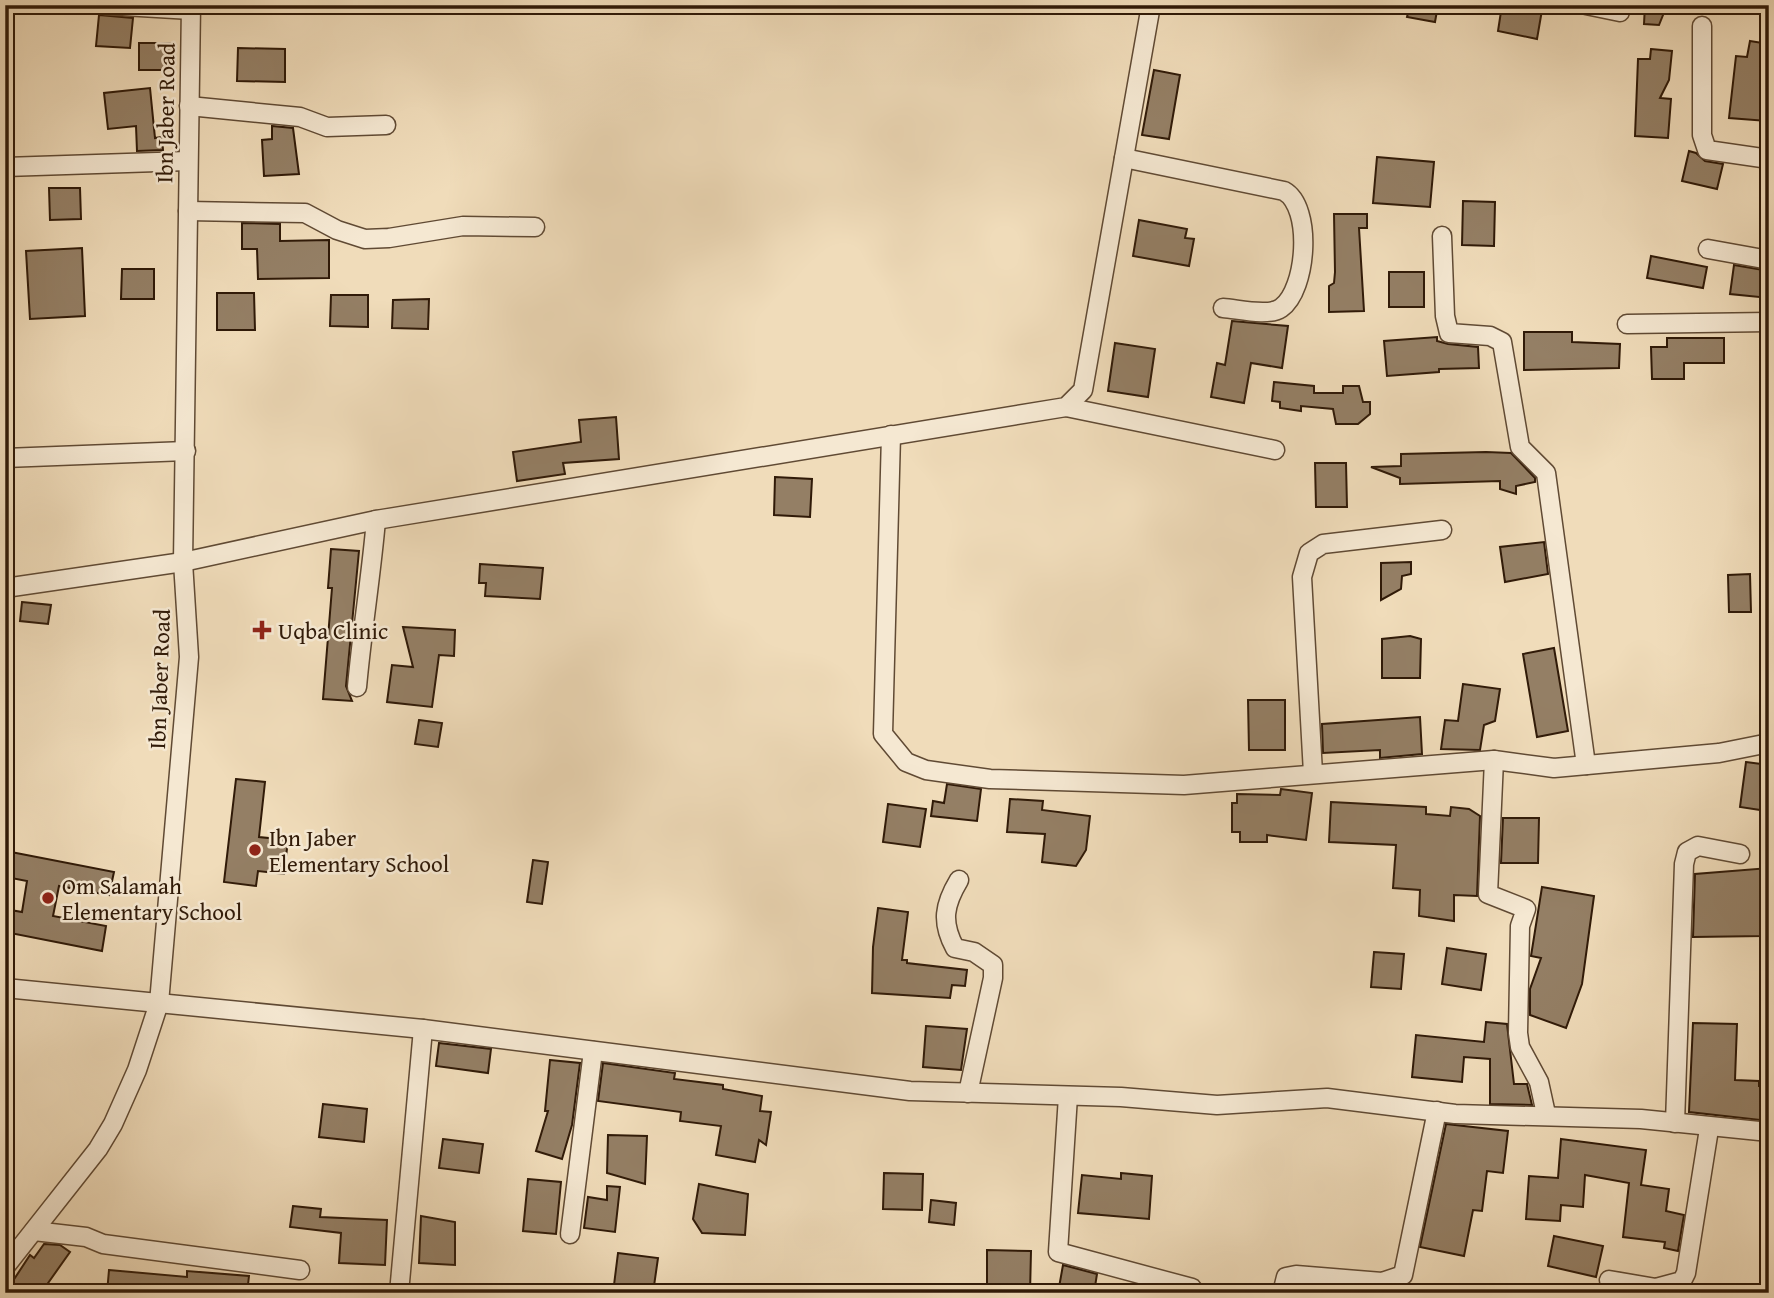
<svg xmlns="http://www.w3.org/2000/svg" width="1774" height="1298" viewBox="0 0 1774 1298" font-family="'Gentium Book Plus',serif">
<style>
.building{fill:#947f65;stroke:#301a08;stroke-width:2}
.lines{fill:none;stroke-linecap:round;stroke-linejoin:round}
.minor-casing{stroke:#604a34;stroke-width:21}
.minor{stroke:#f5e8d2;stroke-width:18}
.poi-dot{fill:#8f2418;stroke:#f5e8d2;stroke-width:2.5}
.labels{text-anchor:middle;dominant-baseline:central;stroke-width:5;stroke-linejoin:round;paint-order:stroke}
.street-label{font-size:23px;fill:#301a08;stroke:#f5e8d2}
.poi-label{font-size:23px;fill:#301a08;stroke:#f5e8d2;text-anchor:start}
</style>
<rect width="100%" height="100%" fill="#f0dcba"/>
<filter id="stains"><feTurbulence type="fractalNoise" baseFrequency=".00286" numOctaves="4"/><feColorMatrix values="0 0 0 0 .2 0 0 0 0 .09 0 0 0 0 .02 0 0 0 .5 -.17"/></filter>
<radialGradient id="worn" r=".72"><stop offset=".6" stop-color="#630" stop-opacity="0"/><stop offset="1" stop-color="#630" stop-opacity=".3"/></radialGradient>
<g class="building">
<path d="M1410,5H1438L1435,22L1407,17Z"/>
<path d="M1502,5L1542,10L1537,39L1498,31Z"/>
<path d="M1645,5H1667L1659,25L1644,24Z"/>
<path d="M99,15L133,18L130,48L96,46Z"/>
<path d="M1750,41L1769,44L1767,121L1729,118L1736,56L1747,57Z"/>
<rect x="139" y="43" width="34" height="27"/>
<path d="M238,48L285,49V82L237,81Z"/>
<path d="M1651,49L1672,51L1669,80L1660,98L1671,99L1668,138L1635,136L1638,59H1650Z"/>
<path d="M1154,70L1180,75L1169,139L1142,135Z"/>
<path d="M150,88L155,138L162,137L163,150L137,151L136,126L108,129L104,93Z"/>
<path d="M272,126L293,128L299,174L264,176L262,140L272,139Z"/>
<path d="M1689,151L1696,153L1705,161L1723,164L1717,189L1682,181Z"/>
<path d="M1377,157L1434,162L1430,207L1373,203Z"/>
<path d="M49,188H80L81,219L50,220Z"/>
<path d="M1463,201L1495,202L1494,246L1462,245Z"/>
<path d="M1334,214H1367V228H1359L1364,311L1329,312V286L1334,283L1335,272Z"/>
<path d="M1139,220L1187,229L1185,238L1194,239L1189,266L1133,256Z"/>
<path d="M242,223L280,224V241L329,240V278L258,279L257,249H242Z"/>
<path d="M82,248L85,316L30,319L26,251Z"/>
<path d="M1651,256L1707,267L1703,288L1647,278Z"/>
<path d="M1734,265L1769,271V298L1730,294Z"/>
<path d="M122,269H154V299H121Z"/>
<rect x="1389" y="272" width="35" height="35"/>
<path d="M217,293H254L255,330H217Z"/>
<path d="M331,295H368V327L330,326Z"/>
<path d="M429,299L428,329L392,328L393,300Z"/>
<path d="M1232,321L1288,326L1282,368L1251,363L1244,403L1211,397L1217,363L1225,365Z"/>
<path d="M1524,332H1572V342L1620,344L1619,368L1524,370Z"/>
<path d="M1437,337V341L1448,344L1478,347L1479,368L1439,369V372L1387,376L1384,341Z"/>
<path d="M1667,338H1724V363H1684V379H1652L1651,347H1667Z"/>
<path d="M1115,343L1155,349L1148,397L1108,391Z"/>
<path d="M1274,382L1314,386V393H1343V386H1359L1363,402H1370V414L1358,424H1336L1333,409L1301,406V411L1280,408V402L1272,401Z"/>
<path d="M616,417L619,459L563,463L565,474L517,481L513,452L581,442L579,420Z"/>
<path d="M1486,452L1511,453L1535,478V482L1516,486V494L1500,489V481L1400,484V478L1371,467L1401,466V454Z"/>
<path d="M1315,463H1346L1347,507H1316Z"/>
<path d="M775,477L812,479L810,517L774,515Z"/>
<path d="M1544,542L1548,574L1505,582L1500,547Z"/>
<path d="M331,549L359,551L346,686L352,701L323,699L332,588H328Z"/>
<path d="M1411,562V574L1402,576L1401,589L1381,600V563Z"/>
<path d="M480,564L543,568L540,599L485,596L486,583H479Z"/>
<path d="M1750,574L1751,612H1729L1728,575Z"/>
<path d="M22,602L51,605L48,624L20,621Z"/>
<path d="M403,627L455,630L454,656L439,655L432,707L387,702L392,665L413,667Z"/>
<path d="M1410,636L1421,639L1420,678H1382V639Z"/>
<path d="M1554,648L1568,731L1537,737L1523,654Z"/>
<path d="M1463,684L1500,689L1495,721L1484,725L1480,750L1441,749L1445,720L1458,721Z"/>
<path d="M1248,700H1285V750H1249Z"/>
<path d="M1420,717L1422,754L1380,758V750L1323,753L1322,724Z"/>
<path d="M419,720L442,723L438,747L415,744Z"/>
<path d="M1746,762L1769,765L1767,811L1740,807Z"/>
<path d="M236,779L265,782L259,837L288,840L284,874L258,871L256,886L224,882Z"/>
<path d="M947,784L981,789L977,821L931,816L933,801L944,803Z"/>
<path d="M1281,789L1312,793L1306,840L1267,835V842H1240V832H1232V803H1237V794L1280,795Z"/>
<path d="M1010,799L1043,801L1042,810L1090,816L1086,850L1076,866L1042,862L1045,834L1007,832Z"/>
<path d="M1331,802L1426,807V814L1450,816L1451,807L1469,809L1480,816L1477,896L1454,895V921L1419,916L1420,890L1393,888L1396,845L1329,842Z"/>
<path d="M888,804L926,809L920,847L883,842Z"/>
<path d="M1503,818H1539L1538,863H1501Z"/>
<path d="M11,852L114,872L109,895L59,886L53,916L106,926L102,951L5,932V909L22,912L27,881L6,877Z"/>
<path d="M533,860L548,862L542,904L527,902Z"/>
<path d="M1769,868V929H1763V936L1693,937L1695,874Z"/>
<path d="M1542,887L1594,896L1582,984L1566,1028L1530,1015V989L1541,958L1531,956Z"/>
<path d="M878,908L908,912L902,960H907V963L967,970L965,986L952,985L950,998L872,993L873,947Z"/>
<path d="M1447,948L1486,954L1481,990L1442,984Z"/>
<path d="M1374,952L1404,954L1401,989L1371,987Z"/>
<path d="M1486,1022L1507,1024L1514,1084H1527L1532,1105L1490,1104V1059L1464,1057L1462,1082L1412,1077L1416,1035L1484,1042Z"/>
<path d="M1693,1023L1737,1024L1735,1080L1759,1081V1086H1769V1121L1689,1112Z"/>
<path d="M926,1026L967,1029L961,1070L923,1067Z"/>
<path d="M439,1043L491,1049L488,1073L436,1066Z"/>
<path d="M550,1060L580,1063L572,1125L562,1159L536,1151L548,1111H545Z"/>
<path d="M603,1063L675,1073L674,1079L723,1085V1089L762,1096L760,1111L771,1112L766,1145L759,1140L755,1162L716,1155L721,1126L680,1121L681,1112L598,1101Z"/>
<path d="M323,1104L367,1109L364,1142L319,1137Z"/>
<path d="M1446,1124L1508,1131L1503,1173L1487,1171L1482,1211L1473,1210L1464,1256L1420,1247Z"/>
<path d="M608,1135L647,1136L645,1184L607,1173Z"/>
<path d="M443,1139L483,1144L479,1173L439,1168Z"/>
<path d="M1561,1139L1646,1150L1641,1185L1669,1189L1666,1211L1684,1215L1678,1251L1664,1248L1665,1242L1623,1237L1629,1183L1585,1175L1583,1207L1561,1205L1560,1221L1526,1219L1529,1176L1558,1178Z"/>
<path d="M884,1173L923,1174L922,1210L883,1209Z"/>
<path d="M1121,1173L1152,1176L1149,1219L1078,1213L1082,1175L1121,1179Z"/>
<path d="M528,1179L561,1182L556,1234L523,1231Z"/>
<path d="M699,1184L748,1194L745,1235L702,1233L693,1219Z"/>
<path d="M607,1186L620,1187L615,1232L584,1228L588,1197L607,1200Z"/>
<path d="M931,1200L956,1203L954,1225L929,1222Z"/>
<path d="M293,1206L321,1209L320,1217L387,1220L385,1265L339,1263L341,1233L290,1227Z"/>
<path d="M421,1216L455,1222V1265L419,1263Z"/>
<path d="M1554,1236L1603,1246L1596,1277L1548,1266Z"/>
<path d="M44,1244L60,1245L70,1252L41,1293H5L30,1255L34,1258Z"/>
<path d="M987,1250L1031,1251L1030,1293L987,1292Z"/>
<path d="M618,1253L658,1258L653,1293H613Z"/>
<path d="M1063,1265L1097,1274L1094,1293H1058Z"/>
<path d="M109,1270L187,1277V1271L249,1276L247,1293H107Z"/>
</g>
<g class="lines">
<defs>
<g id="minor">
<path d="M106,5L191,10"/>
<path d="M1586,5L1620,12"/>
<path d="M1702,26V135L1707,150L1769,159"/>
<path d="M189,106L300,117L327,127L386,125"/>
<path d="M1124,158L1284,191C1313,207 1307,290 1281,308C1268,317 1238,309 1223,308"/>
<path d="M5,167L188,161"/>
<path d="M188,211L305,213L337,230L365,239L389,238L463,226L535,227"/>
<path d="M1442,236L1445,316L1449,333L1490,336L1502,342L1520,447L1546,473L1586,765"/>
<path d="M1708,249L1769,260"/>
<path d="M1627,324L1769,322"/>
<path d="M1066,407L1275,450"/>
<path d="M891,435L883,734L906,762L926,770L990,779L1184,785L1494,760L1554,768L1719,753L1769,743"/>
<path d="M5,458L186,451"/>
<path d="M5,588L183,562L376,520L1066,407L1083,390L1151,5"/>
<path d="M357,687C362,631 371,577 376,520"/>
<path d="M1494,760L1488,894L1526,909L1520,926L1518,1033L1520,1047L1539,1082L1546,1114"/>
<path d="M1313,773L1302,577L1309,553L1323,544L1442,530"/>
<path d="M959,880C944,905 941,922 955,948L974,952L993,965V978L968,1093"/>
<path d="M5,988L423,1029L910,1091L1121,1097L1217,1105L1327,1098L1455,1114L1641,1119L1769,1132"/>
<path d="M1068,1096L1058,1252L1192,1288"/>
<path d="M1675,1123L1684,864L1687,852L1698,846L1740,854"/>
<path d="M34,1231L86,1237L103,1244L300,1270"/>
<path d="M570,1234L593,1051"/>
<path d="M5,1267L98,1149L113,1124L137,1070L159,1003L189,657L183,562L191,5"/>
<path d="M1609,1280L1656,1288L1682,1281L1686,1273L1709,1129"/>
<path d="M399,1293L423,1029"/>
<path d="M1282,1293L1286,1277L1296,1275L1382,1282L1403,1275L1437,1111"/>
</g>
</defs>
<use href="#minor" class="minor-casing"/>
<use href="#minor" class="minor"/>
</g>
<g class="poi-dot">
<path d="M258.5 619.5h7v7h7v7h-7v7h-7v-7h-7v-7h7z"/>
<circle cx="255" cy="850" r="7"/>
<circle cx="48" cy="898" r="7"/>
</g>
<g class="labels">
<g class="street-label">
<text transform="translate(165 113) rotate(-89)">Ibn Jaber Road</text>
<text transform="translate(159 679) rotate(-88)">Ibn Jaber Road</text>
</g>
<g class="poi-label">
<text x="278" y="630">Uqba Clinic</text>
<text x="269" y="837">Ibn Jaber<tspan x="269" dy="26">Elementary School</tspan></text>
<text x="62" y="885">Om Salamah<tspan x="62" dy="26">Elementary School</tspan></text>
</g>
</g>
<rect width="1774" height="1298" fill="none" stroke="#f0dcba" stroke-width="28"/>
<rect x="7" y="7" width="1760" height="1284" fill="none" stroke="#301a08" stroke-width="3.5"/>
<rect x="14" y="14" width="1746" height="1270" fill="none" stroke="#301a08" stroke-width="2"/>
<rect width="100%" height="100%" filter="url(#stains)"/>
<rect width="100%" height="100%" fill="url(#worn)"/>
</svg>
